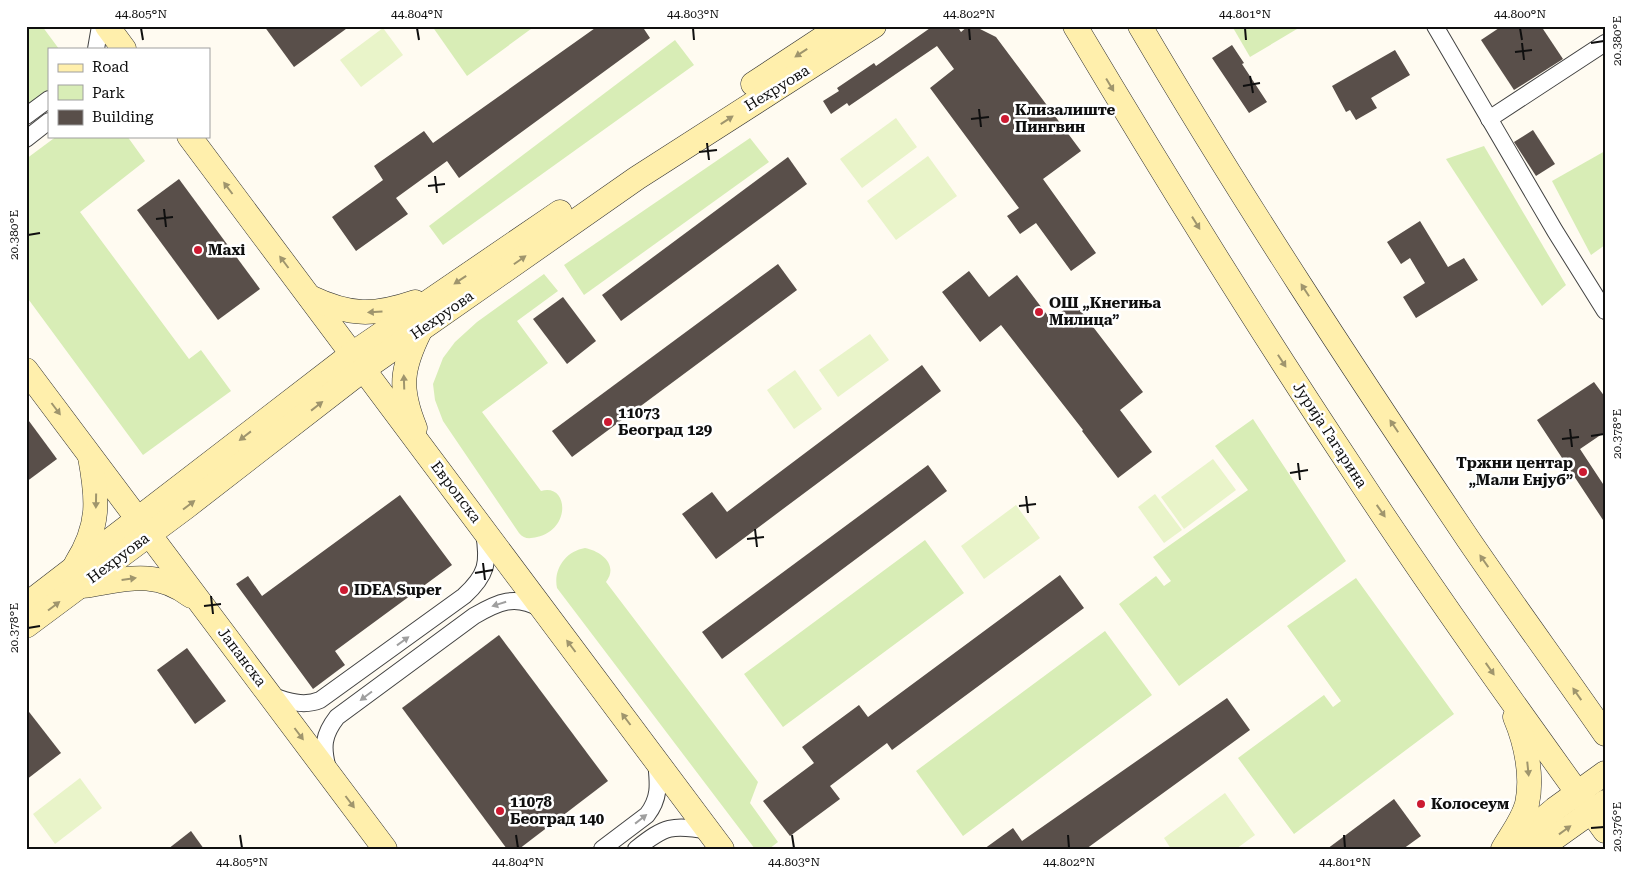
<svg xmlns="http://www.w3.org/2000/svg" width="1631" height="875" viewBox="0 0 1631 875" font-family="'Roboto Serif',serif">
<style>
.green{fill:#d8edb6}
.pitch{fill:#e9f4c9}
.building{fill:#594f4a}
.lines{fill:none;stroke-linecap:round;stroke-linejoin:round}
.street-casing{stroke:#424242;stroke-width:18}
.secondary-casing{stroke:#313131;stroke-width:25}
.street{stroke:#fff;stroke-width:16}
.secondary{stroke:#ffefac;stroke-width:24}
.oneway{fill:#9f956d}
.oneway2{fill:#9f9f9f}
.ticks{fill:none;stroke:#0f0f0f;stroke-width:2}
.poi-dot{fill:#cc1a31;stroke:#fff;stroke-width:2}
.labels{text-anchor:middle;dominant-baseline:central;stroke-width:5;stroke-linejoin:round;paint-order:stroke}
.street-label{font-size:15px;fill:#0f0f0f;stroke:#fff}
.poi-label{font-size:15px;font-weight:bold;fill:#0f0f0f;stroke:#fff;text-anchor:start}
.neatline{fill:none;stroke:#0f0f0f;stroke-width:2}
.ticks-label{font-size:12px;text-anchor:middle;fill:#0f0f0f}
</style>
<rect width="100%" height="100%" fill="#fffbf1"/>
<g class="green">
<path d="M26,26H42L59,49H49V89L26,107Z"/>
<path d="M432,26H535L467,76Z"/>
<path d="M1232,26H1302L1250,57Z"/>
<path d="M675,40L694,65L443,245L429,226Z"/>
<path d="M57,136H127L145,161L80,212L189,359L201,350L231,391L143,455L26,296V159Z"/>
<path d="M750,138L769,162L584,295L564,265Z"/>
<path d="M1484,146L1566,285L1542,306L1446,159Z"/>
<path d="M1605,151V245L1591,255L1552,181Z"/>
<path d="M544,274L558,291L517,321L548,363L482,412L541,491C569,483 571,530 537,537C529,539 524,539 519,533L443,421L435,400L433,384L443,358L455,342L477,322Z"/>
<path d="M1253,419L1346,561L1179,686L1119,604L1156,576L1164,586L1171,581L1153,557L1248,490L1215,446Z"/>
<path d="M925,540L964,593L783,727L744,674Z"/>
<path d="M585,548C601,551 619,565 606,582L758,782L750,803L778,842L769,849H755L557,588C553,569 566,551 585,548Z"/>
<path d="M1356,578L1454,714L1294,834L1238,758L1324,695L1333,707L1341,701L1287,626Z"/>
<path d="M1105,631L1152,695L963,836L916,771Z"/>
</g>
<g class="pitch">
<path d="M383,28L403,55L361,87L340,60Z"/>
<path d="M896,118L917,147L862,188L840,159Z"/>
<path d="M928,156L957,196L896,240L867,201Z"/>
<path d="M870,334L889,360L838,397L819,370Z"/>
<path d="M795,370L822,409L794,429L767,390Z"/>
<path d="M1213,459L1236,490L1184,529L1161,497Z"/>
<path d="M1155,494L1182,530L1164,543L1138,507Z"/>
<path d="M1016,505L1040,538L984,579L961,546Z"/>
<path d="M80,778L102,808L55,844L33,814Z"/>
<path d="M1225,793L1255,835L1236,849H1171L1164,838Z"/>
</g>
<g class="building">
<path d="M264,26H350L294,67Z"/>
<path d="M598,26H642L650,38L459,178L447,161L396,198L408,214L356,251L332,217L383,180L374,166L424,131L433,143Z"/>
<path d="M933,26H957L961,32L968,26H974L996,37L1081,151L1043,179L1096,253L1071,271L1036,223L1020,234L1007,216L1019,208L930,88L954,69L937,46L849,106L847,103L831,114L823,101L839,91L837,88L874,63L876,66Z"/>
<path d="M1502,26H1541L1563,59L1514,90L1481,40Z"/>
<path d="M1232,45L1244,63L1242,64L1267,102L1249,113L1212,58Z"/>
<path d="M1395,50L1410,75L1371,98L1377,108L1356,120L1350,110L1346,112L1332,86Z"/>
<path d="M1533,130L1555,164L1536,176L1514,142Z"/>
<path d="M788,157L807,184L621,321L602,295Z"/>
<path d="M179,179L260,289L218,320L137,210Z"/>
<path d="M1420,221L1448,267L1464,258L1478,280L1416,318L1403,297L1425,283L1410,258L1401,264L1387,242Z"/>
<path d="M778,264L797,290L572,457L552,431Z"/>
<path d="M969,271L989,297L1017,275L1051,320L1074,302L1143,392L1120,410L1152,452L1118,478L1082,431L1083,430L1001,325L980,342L942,292Z"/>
<path d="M563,297L596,341L567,364L533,319Z"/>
<path d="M922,365L941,391L716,559L682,514L712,492L727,512Z"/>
<path d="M1594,382L1605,397V432L1580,449L1605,487V523L1537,420Z"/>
<path d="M26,417L57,459L26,482Z"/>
<path d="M928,465L947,491L722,659L702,632Z"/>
<path d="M400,495L452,565L335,651L345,665L313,689L236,584L248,576L262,596Z"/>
<path d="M1060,575L1084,608L892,750L887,743L830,786L840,799L790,836L763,801L814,763L802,747L859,705L868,717Z"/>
<path d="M499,635L608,781L519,849H507L402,708Z"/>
<path d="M187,648L226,701L195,724L157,670Z"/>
<path d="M1227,698L1250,730L1086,849H984L1013,828L1022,841Z"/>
<path d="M26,708L61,753L26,780Z"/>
<path d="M1394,799L1421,836L1403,849H1327Z"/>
<path d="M191,831L204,849H168Z"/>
</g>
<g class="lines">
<defs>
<g id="street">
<path d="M1435,26L1555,231L1605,311"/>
<path d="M96,49L100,26"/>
<path d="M26,116L49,99"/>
<path d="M1489,119L1605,43"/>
<path d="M26,139L49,121"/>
<path d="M270,695C287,701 303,707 320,700L464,596C487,575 489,563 484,533"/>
<path d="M328,769C322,747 323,735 337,717L474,616C498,602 515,594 541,609"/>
<path d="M602,849L647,815C661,797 658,782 656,761"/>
<path d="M636,849C665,826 672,824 709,831"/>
</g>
<g id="secondary">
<path d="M107,26L124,49"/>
<path d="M1075,26C1165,177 1258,327 1355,473C1435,595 1520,713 1605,831"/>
<path d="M1140,26C1243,201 1355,371 1468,539C1513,605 1560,669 1605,734"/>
<path d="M753,84L841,26"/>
<path d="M189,136L722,849"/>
<path d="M310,297C350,316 374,316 415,302"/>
<path d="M26,370L385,849"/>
<path d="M415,428C399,389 401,369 420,331"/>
<path d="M76,564C100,526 98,500 90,457"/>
<path d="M83,586C124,580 155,568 191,596"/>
<path d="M26,605L352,354L560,212"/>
<path d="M26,626L186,507L364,369L637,178L874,26"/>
<path d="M1512,845L1555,809L1605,773"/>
<path d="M1503,849C1511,835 1523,820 1527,804C1533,776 1526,743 1515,717"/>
<path d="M1539,849L1605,802"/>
</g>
</defs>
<use href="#street" class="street-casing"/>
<use href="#secondary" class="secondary-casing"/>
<use href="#street" class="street"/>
<use href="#secondary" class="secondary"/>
</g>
<defs><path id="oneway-solid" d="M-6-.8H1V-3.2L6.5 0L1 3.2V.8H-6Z" transform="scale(1.25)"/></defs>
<g class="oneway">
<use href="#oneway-solid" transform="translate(801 53) rotate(147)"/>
<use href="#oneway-solid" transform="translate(1110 85) rotate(59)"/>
<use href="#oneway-solid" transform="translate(727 120) rotate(-33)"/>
<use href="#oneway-solid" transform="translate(228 188) rotate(-127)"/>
<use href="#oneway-solid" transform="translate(1196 223) rotate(58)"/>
<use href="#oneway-solid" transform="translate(520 260) rotate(-35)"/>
<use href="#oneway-solid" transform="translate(284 262) rotate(-127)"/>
<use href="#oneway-solid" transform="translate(460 280) rotate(146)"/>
<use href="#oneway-solid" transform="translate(1305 290) rotate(-123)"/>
<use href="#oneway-solid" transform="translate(375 312) rotate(177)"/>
<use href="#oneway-solid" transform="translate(1282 361) rotate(57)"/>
<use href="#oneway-solid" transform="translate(404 382) rotate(-92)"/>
<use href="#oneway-solid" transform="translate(317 406) rotate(-38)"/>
<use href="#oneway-solid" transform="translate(56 409) rotate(53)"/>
<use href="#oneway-solid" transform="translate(1394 426) rotate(-124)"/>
<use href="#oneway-solid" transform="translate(245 436) rotate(142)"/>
<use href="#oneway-solid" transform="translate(96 501) rotate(91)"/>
<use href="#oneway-solid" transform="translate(189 505) rotate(-37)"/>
<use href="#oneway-solid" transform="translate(1381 511) rotate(55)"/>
<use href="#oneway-solid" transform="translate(1484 561) rotate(-125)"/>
<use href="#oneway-solid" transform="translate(129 579) rotate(-8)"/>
<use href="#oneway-solid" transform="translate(54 606) rotate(-37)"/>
<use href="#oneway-solid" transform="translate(571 646) rotate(-127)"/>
<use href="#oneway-solid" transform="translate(1490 669) rotate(55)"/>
<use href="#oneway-solid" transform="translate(1577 694) rotate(-125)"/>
<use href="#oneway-solid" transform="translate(626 719) rotate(-127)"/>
<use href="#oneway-solid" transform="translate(299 734) rotate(53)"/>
<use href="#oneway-solid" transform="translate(1528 769) rotate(84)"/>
<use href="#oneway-solid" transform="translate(350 802) rotate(53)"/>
<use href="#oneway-solid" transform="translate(1565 830) rotate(-36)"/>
</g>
<g class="oneway2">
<use href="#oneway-solid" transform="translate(499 604) rotate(163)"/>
<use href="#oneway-solid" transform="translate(403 641) rotate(-36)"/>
<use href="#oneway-solid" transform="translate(366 696) rotate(143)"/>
<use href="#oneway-solid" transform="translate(641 819) rotate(-38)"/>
</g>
<path class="ticks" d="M141,28L143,40M417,28L419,40M693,28L694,40M969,28L970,40M1245,28L1246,40M1520,28L1522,40M1522,43L1524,60M1591,43L1604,41M1515,52L1532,50M1250,76L1253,93M1243,86L1260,83M979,109L981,127M971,119L989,117M707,143L709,160M699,152L717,150M435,176L437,193M428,186L445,184M164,209L166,227M156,219L173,217M28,235L40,233M1570,429L1572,447M1591,436L1604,434M1562,439L1579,437M1298,463L1300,480M1290,473L1308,470M1026,496L1028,513M1019,506L1036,504M755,529L757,547M747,539L764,537M483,563L485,580M475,573L493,570M211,596L213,614M204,606L221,604M28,628L40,626M1591,828L1604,827M240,835L242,848M516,835L518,848M792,835L794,848M1068,835L1069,848M1344,835L1345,848"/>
<g class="poi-dot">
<circle cx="1005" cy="119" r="5"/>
<circle cx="198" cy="250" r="5"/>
<circle cx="1039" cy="312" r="5"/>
<circle cx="608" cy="422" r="5"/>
<circle cx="1583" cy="472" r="5"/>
<circle cx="344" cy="590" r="5"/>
<circle cx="1421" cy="804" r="5"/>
<circle cx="500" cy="811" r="5"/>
</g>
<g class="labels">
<g class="street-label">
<text transform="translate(777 88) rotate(-32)">Нехруова</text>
<text transform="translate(442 315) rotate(-35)">Нехруова</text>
<text transform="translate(1330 435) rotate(57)">Јурија Гагарина</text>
<text transform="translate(456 492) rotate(53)">Европска</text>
<text transform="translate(118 558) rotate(-37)">Нехруова</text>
<text transform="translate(242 657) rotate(53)">Јапанска</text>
</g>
<g class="poi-label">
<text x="1015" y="110">Клизалиште<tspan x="1015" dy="17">Пингвин</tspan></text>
<text x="208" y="250">Maxi</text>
<text x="1049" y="303">ОШ „Кнегиња<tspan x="1049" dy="17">Милица”</tspan></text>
<text x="618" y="413">11073<tspan x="618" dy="17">Београд 129</tspan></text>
<text x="1573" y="463" text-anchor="end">Тржни центар<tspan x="1573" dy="17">„Мали Енјуб”</tspan></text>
<text x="354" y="590">IDEA Super</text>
<text x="510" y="802">11078<tspan x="510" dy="17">Београд 140</tspan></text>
<text x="1431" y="804">Колосеум</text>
</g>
</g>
<rect width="1631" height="875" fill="none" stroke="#ffffff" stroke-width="55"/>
<rect x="48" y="48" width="162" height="90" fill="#ffffff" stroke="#9f9f9f"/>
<rect x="58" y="64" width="25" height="8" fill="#ffefac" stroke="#9f9f9f"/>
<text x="92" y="72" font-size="15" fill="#0f0f0f">Road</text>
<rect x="58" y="85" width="25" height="15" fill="#d8edb6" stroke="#9f9f9f"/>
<text x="92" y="98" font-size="15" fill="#0f0f0f">Park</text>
<rect x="58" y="110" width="25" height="15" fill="#594f4a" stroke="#9f9f9f"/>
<text x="92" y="122" font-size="15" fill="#0f0f0f">Building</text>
<rect x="28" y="28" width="1576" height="820" class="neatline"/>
<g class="ticks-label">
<text x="141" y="18">44.805°N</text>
<text x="417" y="18">44.804°N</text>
<text x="693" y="18">44.803°N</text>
<text x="969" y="18">44.802°N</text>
<text x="1245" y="18">44.801°N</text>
<text x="1520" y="18">44.800°N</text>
<text transform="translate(1617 41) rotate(-90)" y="4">20.380°E</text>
<text transform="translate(14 235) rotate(-90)" y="4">20.380°E</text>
<text transform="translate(1617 434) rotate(-90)" y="4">20.378°E</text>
<text transform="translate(14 628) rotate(-90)" y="4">20.378°E</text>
<text transform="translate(1617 827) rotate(-90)" y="4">20.376°E</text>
<text x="242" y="866">44.805°N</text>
<text x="518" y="866">44.804°N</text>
<text x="794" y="866">44.803°N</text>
<text x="1069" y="866">44.802°N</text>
<text x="1345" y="866">44.801°N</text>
</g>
</svg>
